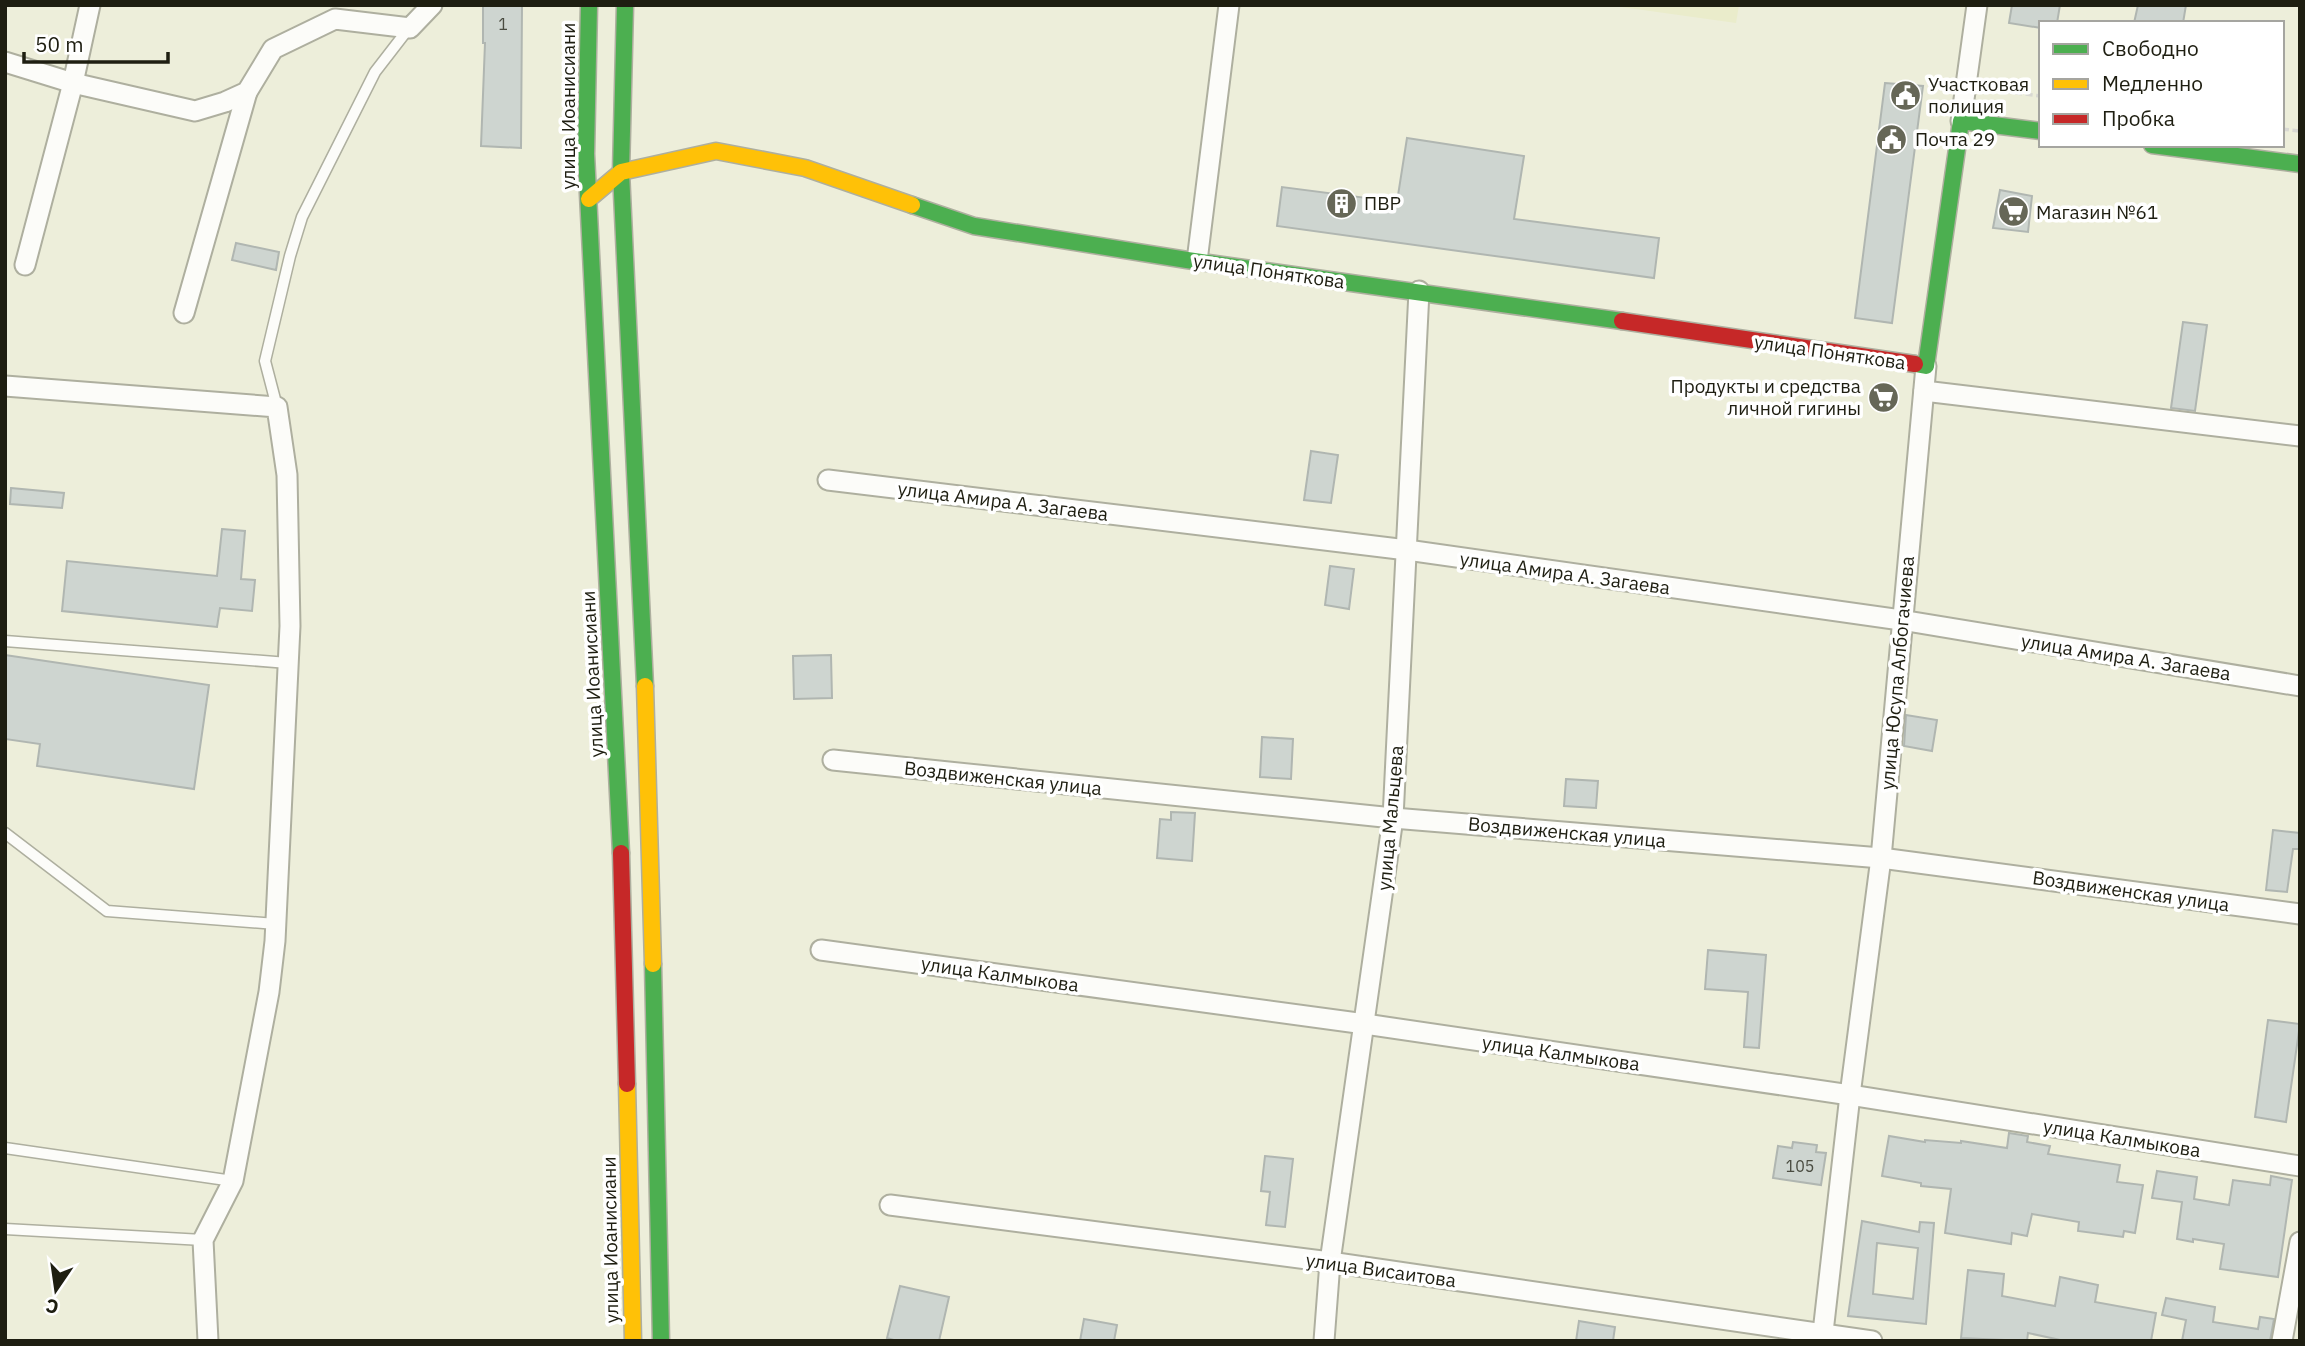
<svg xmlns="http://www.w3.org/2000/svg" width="2305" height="1346" viewBox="0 0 2305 1346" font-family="'IBM Plex Sans',sans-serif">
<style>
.built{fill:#eaeccb}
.building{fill:#ced5d0;stroke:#b0b6b1;stroke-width:2;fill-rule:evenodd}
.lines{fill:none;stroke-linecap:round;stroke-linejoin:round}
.lane-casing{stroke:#aeaf9f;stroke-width:13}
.street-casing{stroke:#aeaf9f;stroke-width:23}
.fast-casing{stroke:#aeaf9f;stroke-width:19}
.slow-casing{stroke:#aeaf9f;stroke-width:19}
.jam-casing{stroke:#aeaf9f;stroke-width:19}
.path{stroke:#d8d8d2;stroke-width:3.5;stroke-dasharray:7 3.5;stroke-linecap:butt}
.lane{stroke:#fcfcf9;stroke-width:10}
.street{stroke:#fcfcf9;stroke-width:19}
.fast{stroke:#4caf50;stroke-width:16}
.slow{stroke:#ffc107;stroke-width:16}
.jam{stroke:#c62828;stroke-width:16}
.labels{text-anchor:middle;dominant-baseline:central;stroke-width:7;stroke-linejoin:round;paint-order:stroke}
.number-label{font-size:16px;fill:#4a4c41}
.poi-label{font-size:19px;fill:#1e1e11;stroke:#fff;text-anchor:start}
.street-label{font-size:19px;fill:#1e1e11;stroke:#fff}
</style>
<rect width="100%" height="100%" fill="#edeeda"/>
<path class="built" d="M1607,5H1739L1736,23Z"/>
<g class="building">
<path d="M483,5H522L521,148L481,146L485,43H483Z"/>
<path d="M2012,5H2060L2057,23H2041V28L2009,23Z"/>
<path d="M2138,5H2186L2183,23H2134Z"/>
<path d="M1885,83L1923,86L1892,323L1855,318Z"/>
<path d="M1407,138L1524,156L1514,219L1659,238L1654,278L1277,226L1282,187L1397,202Z"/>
<path d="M2000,190L2032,196L2028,232L1993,228Z"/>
<path d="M236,243L279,252L276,270L232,260Z"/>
<path d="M2183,322L2207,325L2195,411L2171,408Z"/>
<path d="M1311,451L1338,455L1331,503L1304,500Z"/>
<path d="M11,488L64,493L62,508L10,504Z"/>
<path d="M222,529L245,531L241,579L255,580L252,611L220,608L217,627L62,611L67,561L217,576Z"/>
<path d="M1330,566L1354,569L1349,609L1325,605Z"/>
<path d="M5,655L209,685L194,789L37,766L40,744L5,739Z"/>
<path d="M831,655L832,698L794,699L793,656Z"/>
<path d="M1906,715L1937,720L1932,751L1904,746Z"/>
<path d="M1262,737L1293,739L1291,779L1260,777Z"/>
<path d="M1566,779L1598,781L1596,808L1564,806Z"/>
<path d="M1171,812L1195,813L1192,861L1157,858L1160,819L1171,820Z"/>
<path d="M2273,830L2300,833V849H2293L2287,892L2266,890Z"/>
<path d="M1708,950L1766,955L1759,1048L1744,1047L1748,992L1705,989Z"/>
<path d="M2268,1020L2300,1024L2286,1122L2255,1117Z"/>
<path d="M2009,1133L2028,1136L2027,1142L2050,1146L2048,1154L2120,1165L2117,1182L2143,1185L2135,1233L2124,1231L2123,1237L2078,1231L2079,1222L2032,1214L2027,1236L2012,1233L2011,1244L1945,1233L1951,1189L1921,1186V1183L1882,1176L1889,1136L1925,1142V1140L1961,1143V1141L2007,1148Z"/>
<path d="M1793,1142L1817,1145L1816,1152L1826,1153L1821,1185L1773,1178L1778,1146L1792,1148Z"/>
<path d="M1265,1156L1293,1159L1285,1227L1266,1225L1270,1192L1261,1191Z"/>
<path d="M2157,1171L2197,1177L2194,1199L2229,1205L2233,1180L2270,1185L2271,1176L2292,1180L2278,1277L2220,1269L2224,1244L2193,1239V1242L2177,1239L2182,1202L2152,1198Z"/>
<path d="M1862,1221L1919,1232L1920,1222L1934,1223L1926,1324L1848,1316ZM1877,1243L1918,1248L1913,1299L1873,1294Z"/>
<path d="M1968,1270L2004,1274L2002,1296L2055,1306L2060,1277L2098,1285L2095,1302L2156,1313L2151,1341H2065L2028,1333L2027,1341L1961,1338Z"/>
<path d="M900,1286L949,1297L939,1341H897L887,1338Z"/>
<path d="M2166,1298L2215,1307L2213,1322L2258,1329L2260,1317L2274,1319L2270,1341H2182L2186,1320L2162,1315Z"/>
<path d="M1084,1319L1117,1325L1114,1341H1080Z"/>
<path d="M1579,1321L1615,1327L1613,1341H1576Z"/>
</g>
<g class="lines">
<defs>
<g id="lane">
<path d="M277,407L265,361L290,256L302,217L375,72L409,28"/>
<path d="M5,641L288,663"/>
<path d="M5,833L107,911L276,924"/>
<path d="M5,1148L233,1181"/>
<path d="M5,1229L203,1240"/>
</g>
<g id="street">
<path d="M5,62L73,83L195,111L225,102L247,92L273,49L335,19L410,28L432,5"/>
<path d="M1961,121L1977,5"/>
<path d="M1197,261L1229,5"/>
<path d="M25,265L73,83L90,5"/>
<path d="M184,313L247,92"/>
<path d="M5,386L277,407L287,475L290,626L275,941L269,992L233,1181L203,1240L208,1341"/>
<path d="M1924,391L2300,436"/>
<path d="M828,480L1407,550L1901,620L2300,686"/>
<path d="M833,760L1393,818L1881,858L2300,914"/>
<path d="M821,950L1365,1024L1850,1095L2300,1166"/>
<path d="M890,1205L1330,1262L1872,1341"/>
<path d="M1324,1341L1330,1262L1393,818L1419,291"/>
<path d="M1822,1341L1850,1095L1881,858L1926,366"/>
<path d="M2282,1341L2300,1242"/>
</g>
<g id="fast">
<path d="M589,5L586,154L621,853"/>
<path d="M625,5L621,172L645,686"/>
<path d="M2152,145L2300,164"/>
<path d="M912,205L974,226L1187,260L1622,321"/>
<path d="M1915,364L1926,366L1961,121L2041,131"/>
<path d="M653,964L661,1341"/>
</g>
<g id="slow">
<path d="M589,199L621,172L716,151L805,168L912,205"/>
<path d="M645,686L653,964"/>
<path d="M627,1084L633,1341"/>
</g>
<g id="jam">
<path d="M1622,321L1915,364"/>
<path d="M621,853L627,1084"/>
</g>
</defs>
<use href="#lane" class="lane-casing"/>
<use href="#street" class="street-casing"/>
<use href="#fast" class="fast-casing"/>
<use href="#slow" class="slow-casing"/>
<use href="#jam" class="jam-casing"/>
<g class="path">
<path d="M1984,89L2041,96"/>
<path d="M2282,129L2300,131"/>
</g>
<use href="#lane" class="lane"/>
<use href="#street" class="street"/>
<use href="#fast" class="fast"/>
<use href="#slow" class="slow"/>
<use href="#jam" class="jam"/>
</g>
<defs>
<symbol id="civic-disc" viewBox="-11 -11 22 22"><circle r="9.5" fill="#666757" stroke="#fff"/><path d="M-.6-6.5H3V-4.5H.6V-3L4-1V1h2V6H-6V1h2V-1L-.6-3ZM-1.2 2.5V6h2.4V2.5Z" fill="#fff"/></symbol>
<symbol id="building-disc" viewBox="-11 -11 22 22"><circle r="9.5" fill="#666757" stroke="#fff"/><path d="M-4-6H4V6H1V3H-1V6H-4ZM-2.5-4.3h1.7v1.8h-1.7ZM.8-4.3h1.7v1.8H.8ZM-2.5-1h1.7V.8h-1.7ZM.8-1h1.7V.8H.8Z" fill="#fff"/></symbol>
<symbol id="supermarket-disc" viewBox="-11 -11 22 22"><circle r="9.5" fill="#666757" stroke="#fff"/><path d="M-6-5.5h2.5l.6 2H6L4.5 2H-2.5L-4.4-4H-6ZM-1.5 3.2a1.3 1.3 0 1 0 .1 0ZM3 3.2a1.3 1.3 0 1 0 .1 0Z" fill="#fff"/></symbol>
</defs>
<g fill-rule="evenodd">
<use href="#civic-disc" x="1888" y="78" width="35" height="35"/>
<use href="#civic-disc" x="1874" y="122" width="35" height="35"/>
<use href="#building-disc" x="1324" y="186" width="35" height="35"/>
<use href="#supermarket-disc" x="1996" y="194" width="35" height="35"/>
<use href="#supermarket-disc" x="1866" y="380" width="35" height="35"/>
</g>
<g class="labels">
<g class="number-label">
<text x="503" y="24">1</text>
<text x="1800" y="1166">105</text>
</g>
<g class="poi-label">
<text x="1928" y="84">Участковая<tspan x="1928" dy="22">полиция</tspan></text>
<text x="1915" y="139">Почта 29</text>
<text x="1364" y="203">ПВР</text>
<text x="2036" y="212">Магазин №61</text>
<text x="1861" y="386" text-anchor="end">Продукты и средства<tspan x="1861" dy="22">личной гигины</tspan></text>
</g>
<g class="street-label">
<text transform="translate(568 106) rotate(-90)">улица Иоанисиани</text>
<text transform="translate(1269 271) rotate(8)">улица Поняткова</text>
<text transform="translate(1830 352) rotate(8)">улица Поняткова</text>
<text transform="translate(1003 501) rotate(7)">улица Амира А. Загаева</text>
<text transform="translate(1565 573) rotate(8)">улица Амира А. Загаева</text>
<text transform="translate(2126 657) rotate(9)">улица Амира А. Загаева</text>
<text transform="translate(1897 673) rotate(-85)">улица Юсупа Албогачиева</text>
<text transform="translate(592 674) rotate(-93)">улица Иоанисиани</text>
<text transform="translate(1003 778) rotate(6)">Воздвиженская улица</text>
<text transform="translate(1390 818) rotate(-85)">улица Мальцева</text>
<text transform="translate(1567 832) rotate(5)">Воздвиженская улица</text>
<text transform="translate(2131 891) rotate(8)">Воздвиженская улица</text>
<text transform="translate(1000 974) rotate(8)">улица Калмыкова</text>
<text transform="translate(1561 1053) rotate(8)">улица Калмыкова</text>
<text transform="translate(2122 1138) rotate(9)">улица Калмыкова</text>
<text transform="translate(610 1240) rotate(-91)">улица Иоанисиани</text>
<text transform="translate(1381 1270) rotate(8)">улица Висаитова</text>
</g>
</g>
<rect width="2305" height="1346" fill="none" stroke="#1e1e11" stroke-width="14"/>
<rect x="2039" y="21" width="245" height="126" fill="#ffffff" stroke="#a5a5a0" stroke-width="2"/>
<rect x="2053" y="44" width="35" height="10" fill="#4caf50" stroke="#a5a5a0" stroke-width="2"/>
<text x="2102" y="56" font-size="21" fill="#1e1e11">Свободно</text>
<rect x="2053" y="79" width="35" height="10" fill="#ffc107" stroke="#a5a5a0" stroke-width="2"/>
<text x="2102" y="91" font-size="21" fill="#1e1e11">Медленно</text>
<rect x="2053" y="114" width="35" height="10" fill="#c62828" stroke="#a5a5a0" stroke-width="2"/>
<text x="2102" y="126" font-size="21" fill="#1e1e11">Пробка</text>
<g transform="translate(56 1290) rotate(193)" stroke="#ffffff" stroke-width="5" paint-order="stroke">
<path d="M0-5L12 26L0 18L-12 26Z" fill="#1e1e11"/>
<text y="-10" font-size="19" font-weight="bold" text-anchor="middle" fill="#1e1e11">С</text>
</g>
<path d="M24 52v10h144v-10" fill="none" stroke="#1e1e11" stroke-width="3.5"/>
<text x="35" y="52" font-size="21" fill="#1e1e11" stroke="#ffffff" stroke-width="5" paint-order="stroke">50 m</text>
</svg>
